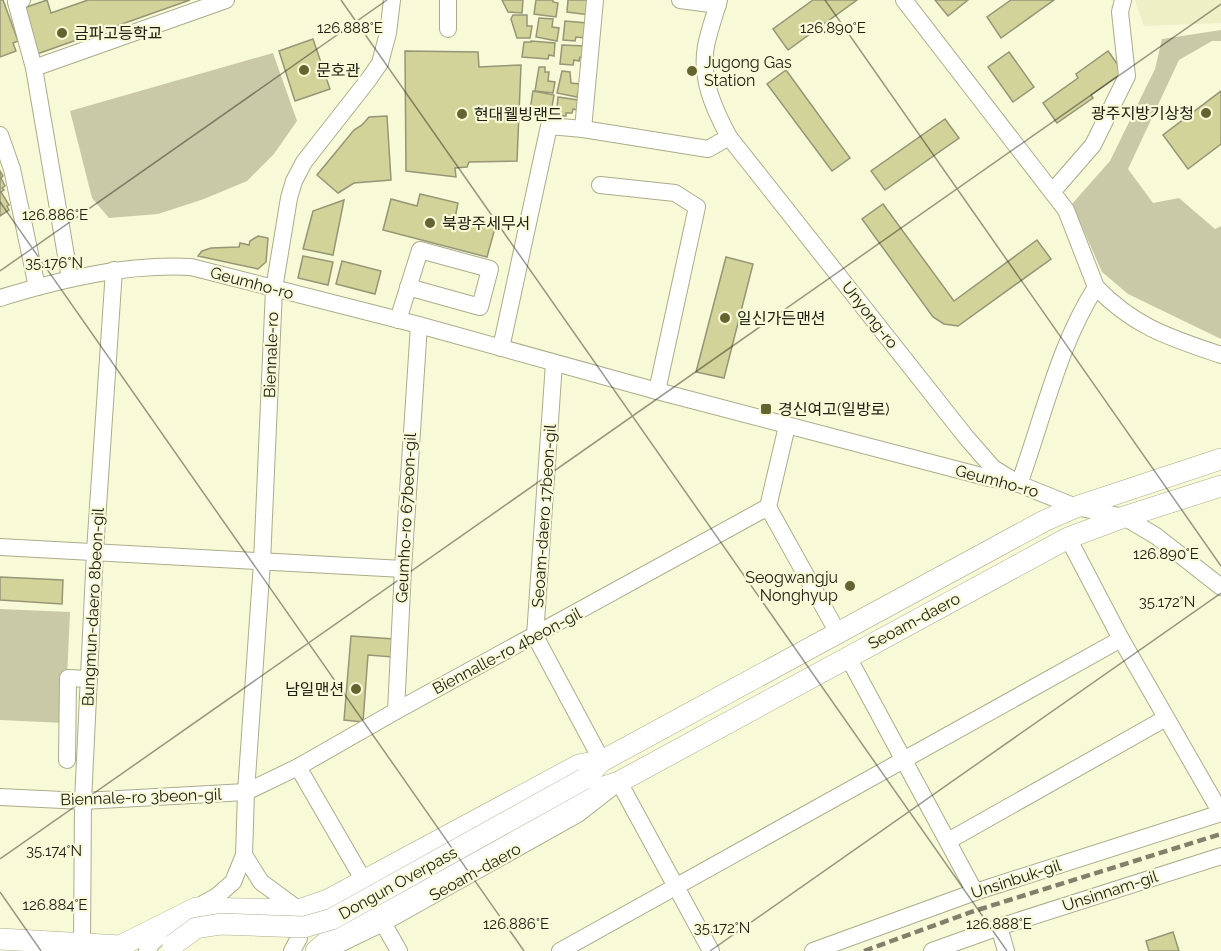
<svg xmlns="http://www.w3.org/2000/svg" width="1221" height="951" viewBox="0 0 1221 951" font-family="Raleway,'Noto Sans KR',sans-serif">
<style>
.built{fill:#eeefc5}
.green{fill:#c9c9a7}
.building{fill:#d2d399;stroke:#969677;stroke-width:1.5}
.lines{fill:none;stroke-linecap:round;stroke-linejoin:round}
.minor-casing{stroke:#abac8b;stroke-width:18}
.major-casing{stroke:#abac8b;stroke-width:22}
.minor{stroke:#fff;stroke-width:16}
.major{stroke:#fff;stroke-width:21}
.rail{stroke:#81816b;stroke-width:4.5;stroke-dasharray:9 4.5;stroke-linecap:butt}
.major-bridge-casing{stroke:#abac8b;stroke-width:22;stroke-linecap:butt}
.major-bridge{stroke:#fff;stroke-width:21}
.ticks{fill:none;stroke:#202014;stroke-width:1.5;stroke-opacity:0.45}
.poi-dot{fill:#646431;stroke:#f8f9d7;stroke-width:2}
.labels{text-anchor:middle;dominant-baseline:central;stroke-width:4.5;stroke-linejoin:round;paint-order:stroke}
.poi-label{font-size:16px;fill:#202014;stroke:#f8f9d7;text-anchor:start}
.street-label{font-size:16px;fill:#202014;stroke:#f8f9d7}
.ticks-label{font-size:15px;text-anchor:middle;fill:#202014;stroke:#f8f9d7;stroke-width:4.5;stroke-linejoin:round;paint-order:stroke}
</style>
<rect width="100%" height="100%" fill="#f8f9d7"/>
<path class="built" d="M1135,0H1221V23L1144,26Z"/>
<g class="green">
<path d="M1221,30V41H1212L1179,60L1128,169L1153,203L1179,198L1215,229L1221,226V339L1128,294L1102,272L1072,204L1110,161L1155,69L1162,39Z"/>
<path d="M273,53L297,121L274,154L247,181L204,199L158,214L109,218L92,198L70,111Z"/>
<path d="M0,609L70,612L65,723L0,720Z"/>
</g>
<g class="building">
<path d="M0,0H3L18,41L13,43L16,51L0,57Z"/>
<path d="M47,0L51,13L88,0H190L37,54L21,9Z"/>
<path d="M502,0H523L522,13L508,12Z"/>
<path d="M536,0H553V2L558,3L556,17L534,14Z"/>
<path d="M568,0H592L590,15L567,12Z"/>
<path d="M813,0H857L788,50L773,29Z"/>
<path d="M935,0H968L948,16Z"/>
<path d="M1011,0H1054L1001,38L987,17Z"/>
<path d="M513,15H527V26H532L530,38H517L511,19Z"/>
<path d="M539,18L553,19L552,27L559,28L557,41L536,37Z"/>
<path d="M565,21L587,23L586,38L576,37L575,41L563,40Z"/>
<path d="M313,39L330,89L295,101L279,51Z"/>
<path d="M531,41L555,43L554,56L549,55L548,59L522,57L524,42H531Z"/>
<path d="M562,45L585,46L584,57H580L579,61L574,60L573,65L560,64Z"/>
<path d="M405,51L478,52L479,67L521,65L517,161L469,162L467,167L455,168L456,177L406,171Z"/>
<path d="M1108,51L1123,72L1091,95L1093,98L1057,123L1043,103L1078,78L1076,74Z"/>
<path d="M1009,52L1034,87L1013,102L988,67Z"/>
<path d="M539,67H545V72H549L548,81L555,82L553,93L535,91Z"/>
<path d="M786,70L850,158L832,171L767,84Z"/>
<path d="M562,71L570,72L571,83L580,84L577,97L557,93Z"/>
<path d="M533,91L554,95L552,107H548L547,110L541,109L540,112L530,110Z"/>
<path d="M1221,91V144L1188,169L1163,135Z"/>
<path d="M558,97L578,100L577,110L573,109L572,113H566V116H556Z"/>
<path d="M387,116L391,180L354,183L338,193L317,175L354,130L362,125L369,117Z"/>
<path d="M945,119L959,138L885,190L871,171Z"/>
<path d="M0,171L3,176L1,178L5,186L2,188L4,190L1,192L9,205L7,206L9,210L0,216Z"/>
<path d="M420,194L458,203L455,218L495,228L487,257L383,230L391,199L417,206Z"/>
<path d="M344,200L333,255L303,249L313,211Z"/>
<path d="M883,204L954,301L1037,240L1051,259L958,326L944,324L933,317L862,219Z"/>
<path d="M258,236L268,238L266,262L258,269L198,256L202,251L211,248L239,247L240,243L249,245L250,241Z"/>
<path d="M303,256L333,262L328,285L298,278Z"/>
<path d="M726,257L753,264L724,378L696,372Z"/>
<path d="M342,261L381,271L375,294L336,284Z"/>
<path d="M0,577L63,580L62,604L0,600Z"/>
<path d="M351,636L394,639L393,657L368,655L363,722L344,720Z"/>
<path d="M1173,932L1179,951H1149L1146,941Z"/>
</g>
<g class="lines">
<defs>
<g id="minor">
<path d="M22,0L16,2L34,68L70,279"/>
<path d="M448,0V29"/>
<path d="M680,0L718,5"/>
<path d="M719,0C715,15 709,30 706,46C700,79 714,109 729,137L966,437L993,468L1019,484C1043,419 1058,346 1096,287L1066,210L904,0"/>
<path d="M34,68L226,0"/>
<path d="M583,129L595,0"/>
<path d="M0,135L12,169L37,287"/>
<path d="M600,185L675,193L697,207L657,391"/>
<path d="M1053,191L1093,145L1127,76L1120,12L1123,0"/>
<path d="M1096,287C1134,327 1171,338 1221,355"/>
<path d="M0,298C62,279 125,264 191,267L419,325L657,391L989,478L1019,484L1076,507L1124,517L1156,536L1221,587"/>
<path d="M398,320L420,250L490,269L480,307L408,287"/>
<path d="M501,348L549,126L583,129L708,149L729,137"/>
<path d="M554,363L535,636L602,761"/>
<path d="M768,507L838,633"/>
<path d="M768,507L787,426"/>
<path d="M1068,538L1121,639L1221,813"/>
<path d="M0,547L403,569"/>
<path d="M848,657L975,892"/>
<path d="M396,711L403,569L419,325"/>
<path d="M67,760L68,678L89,679"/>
<path d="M298,767L364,881"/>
<path d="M0,797L83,801L246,792L298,767L396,711L768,507"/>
<path d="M948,841L1166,718"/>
<path d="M244,855L261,882L299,910V938L292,951"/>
<path d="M194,909L217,896L233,882L244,855L246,792L262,562L274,289L289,198L294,181L304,162L369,79L380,63L388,33L392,0"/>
<path d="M383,923L399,951"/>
<path d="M999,927L1006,951"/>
<path d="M82,944L83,801L95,551L114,270"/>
<path d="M147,951L152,943L171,926"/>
<path d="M325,951L383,923L578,814L619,782L711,951"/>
<path d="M560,951L1121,639"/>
<path d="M813,951L975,892L1221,813"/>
<path d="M932,951L999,927L1221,856"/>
</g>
<g id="major">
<path d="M584,779L602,761L1044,521L1076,507L1221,459"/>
<path d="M0,939L120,946L196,908L299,910L328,900L579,765L599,761"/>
<path d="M316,951L336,934L394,899L592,791L619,782L1068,538L1124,517L1221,486"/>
</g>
</defs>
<use href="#minor" class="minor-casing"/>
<use href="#major" class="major-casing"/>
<use href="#minor" class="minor"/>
<use href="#major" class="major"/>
<path class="rail" d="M864,951L971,912L1221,834"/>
<defs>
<path id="major-bridge" d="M173,945L196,928L221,924L304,927L332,919L584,779"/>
</defs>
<use href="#major-bridge" class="major-bridge-casing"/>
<use href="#major-bridge" class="major-bridge"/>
</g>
<path class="ticks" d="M341,0L1007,951M825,0L1221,566M0,202L524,951M0,271L387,0M0,859L1221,4M0,892L41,951M710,951L1221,593"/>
<g class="poi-dot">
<circle cx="62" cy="33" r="6"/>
<circle cx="304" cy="70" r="6"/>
<circle cx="692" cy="71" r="6"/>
<circle cx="1206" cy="113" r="6"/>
<circle cx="462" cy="114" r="6"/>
<circle cx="430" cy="223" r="6"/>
<circle cx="725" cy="318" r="6"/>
<rect x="760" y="403" width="12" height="12" rx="3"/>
<circle cx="850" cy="586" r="6"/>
<circle cx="356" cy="689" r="6"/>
</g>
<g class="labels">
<g class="poi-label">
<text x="74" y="33">금파고등학교</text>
<text x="704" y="62">Jugong Gas<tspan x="704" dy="18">Station</tspan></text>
<text x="316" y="70">문호관</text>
<text x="1194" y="113" text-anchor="end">광주지방기상청</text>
<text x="474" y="114">현대웰빙랜드</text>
<text x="442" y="223">북광주세무서</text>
<text x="737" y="318">일신가든맨션</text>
<text x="778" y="409">경신여고(일방로)</text>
<text x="838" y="577" text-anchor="end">Seogwangju<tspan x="838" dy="18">Nonghyup</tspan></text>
<text x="344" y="689" text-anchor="end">남일맨션</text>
</g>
<g class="street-label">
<text transform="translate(252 283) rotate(15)">Geumho-ro</text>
<text transform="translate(870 315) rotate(52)">Unyong-ro</text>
<text transform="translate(271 355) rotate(-88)">Biennale-ro</text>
<text transform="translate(997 481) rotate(15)">Geumho-ro</text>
<text transform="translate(544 516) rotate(-86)">Seoam-daero 17beon-gil</text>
<text transform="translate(406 518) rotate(-87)">Geumho-ro 67beon-gil</text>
<text transform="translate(93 607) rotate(-87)">Bungmun-daero 8beon-gil</text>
<text transform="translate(914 621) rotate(-28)">Seoam-daero</text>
<text transform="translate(507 651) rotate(-28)">Biennalle-ro 4beon-gil</text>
<text transform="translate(141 797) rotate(-2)">Biennale-ro 3beon-gil</text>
<text transform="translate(475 872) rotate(-29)">Seoam-daero</text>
<text transform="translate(1016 879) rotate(-18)">Unsinbuk-gil</text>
<text transform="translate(398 883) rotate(-29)">Dongun Overpass</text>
<text transform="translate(1110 891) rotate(-18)">Unsinnam-gil</text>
</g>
</g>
<g class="ticks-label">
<text x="833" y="33">126.890°E</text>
<text x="350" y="33">126.888°E</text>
<text x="55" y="220">126.886°E</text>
<text x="54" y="268">35.176°N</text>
<text x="1166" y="559">126.890°E</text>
<text x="1167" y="607">35.172°N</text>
<text x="54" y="856">35.174°N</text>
<text x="55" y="910">126.884°E</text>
<text x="516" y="929">126.886°E</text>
<text x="999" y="929">126.888°E</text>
<text x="722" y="933">35.172°N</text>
</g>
</svg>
